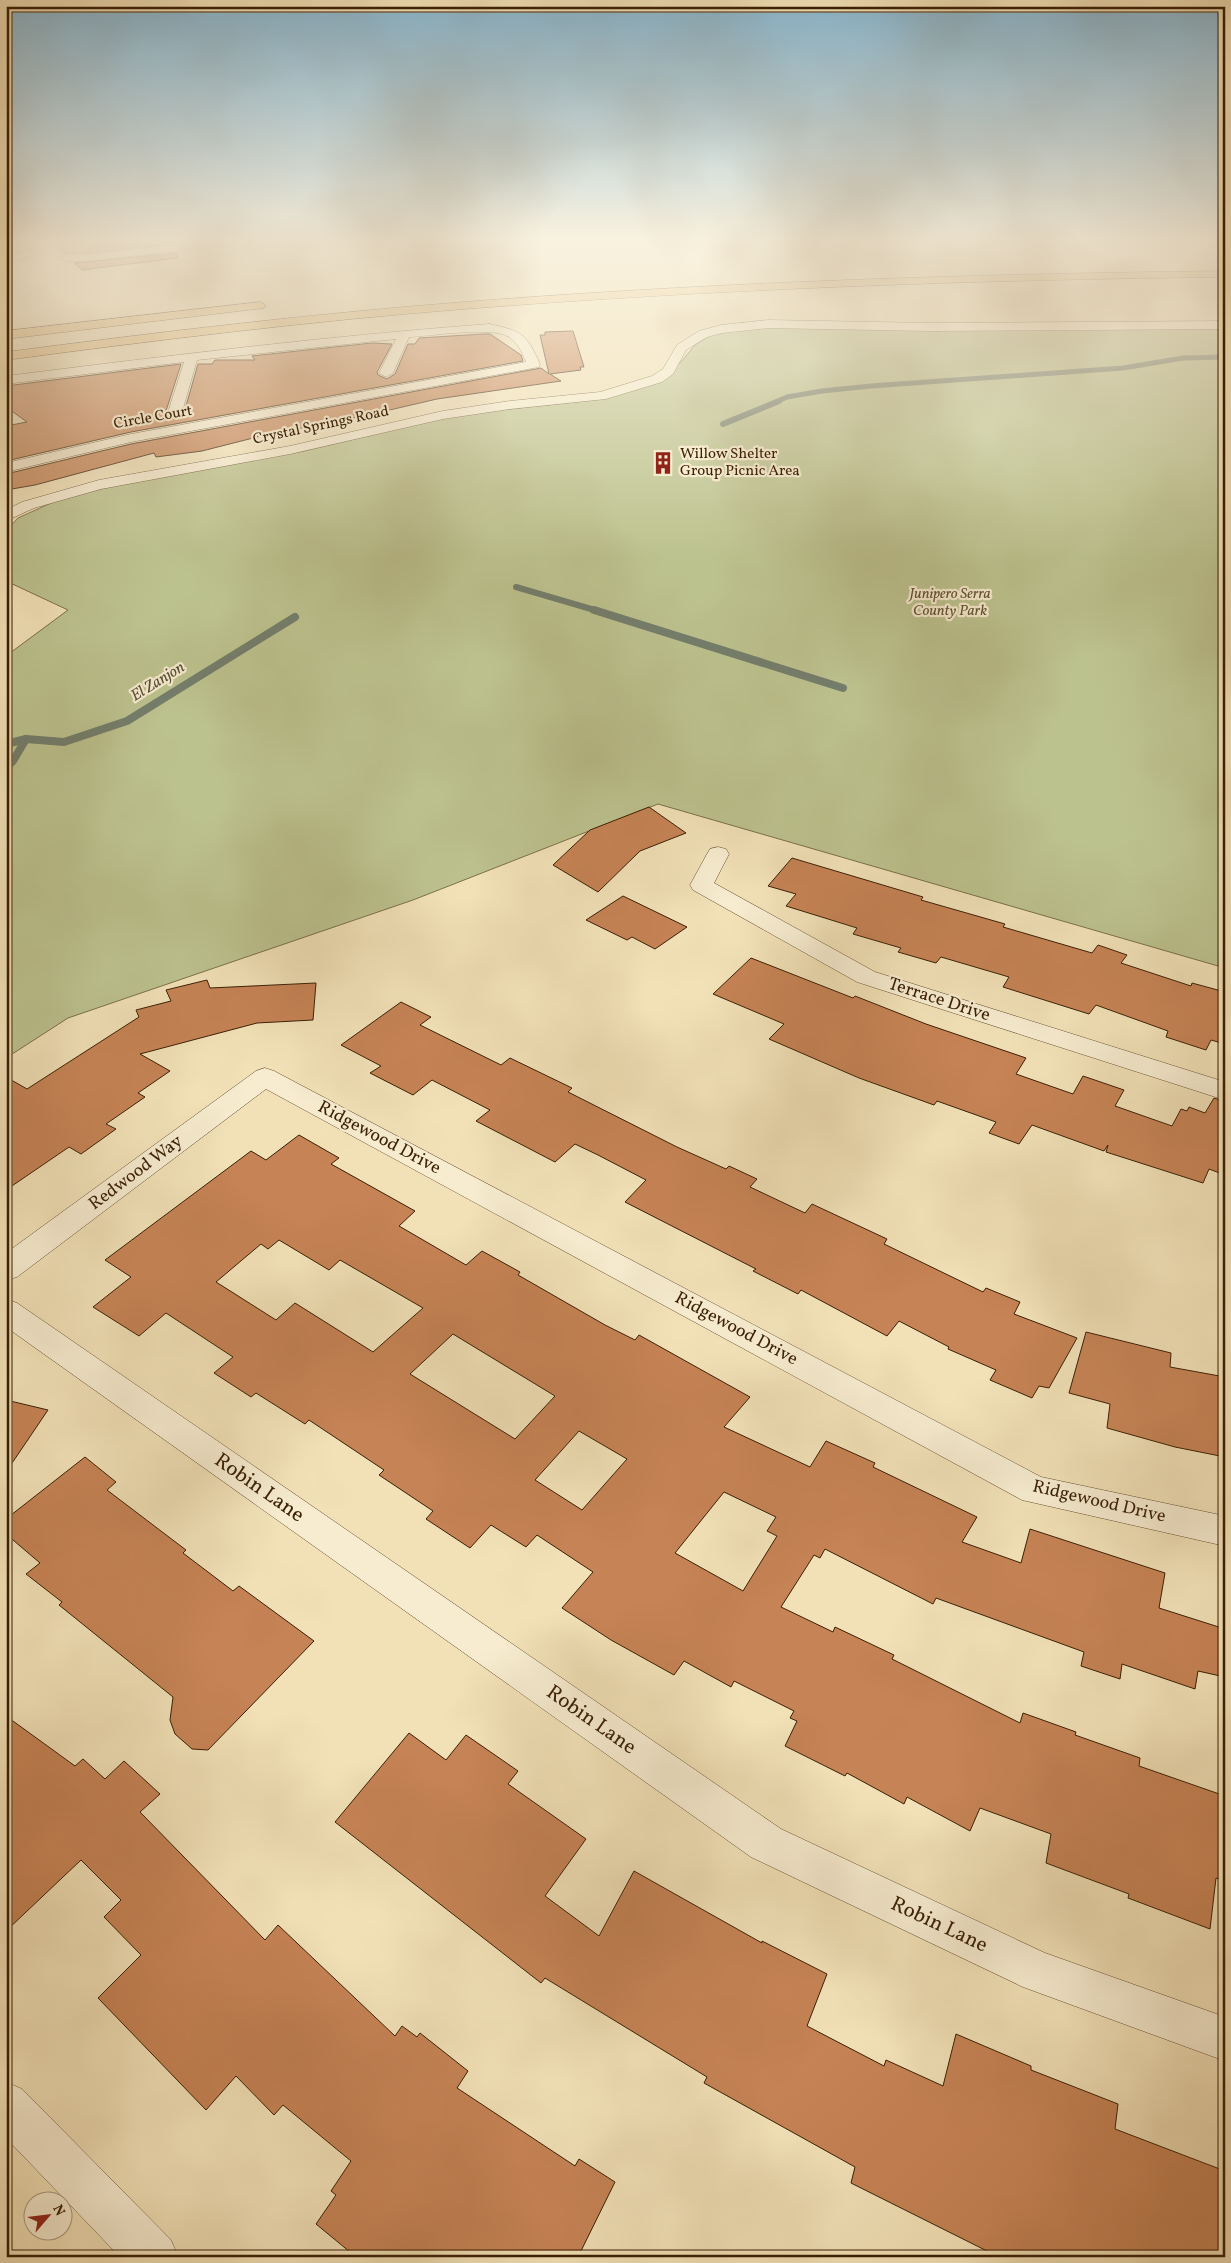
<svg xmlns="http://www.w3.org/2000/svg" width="1231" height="2263" viewBox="0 0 1231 2263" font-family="Vollkorn,serif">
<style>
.green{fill:#bcc28e;stroke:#7a7049}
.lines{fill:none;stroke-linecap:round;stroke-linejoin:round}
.stream-far2{stroke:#747e6c;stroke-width:5}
.stream-far1{stroke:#747e6c;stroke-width:6}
.stream{stroke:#747e6c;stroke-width:8}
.building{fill:#c68355;stroke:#391f04;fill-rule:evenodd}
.minor-casing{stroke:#675031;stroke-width:1}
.tertiary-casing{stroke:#675031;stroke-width:1}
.motorway-casing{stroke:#391f04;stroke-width:1}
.minor{fill:#f7ecd0;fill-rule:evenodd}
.tertiary{fill:#f7ecd0;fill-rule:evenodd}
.motorway{fill:#e9c07c;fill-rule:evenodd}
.labels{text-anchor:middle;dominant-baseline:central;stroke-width:4.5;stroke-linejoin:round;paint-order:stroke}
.far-street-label{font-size:15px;fill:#391f04;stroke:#f7ecd0}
.far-poi-label{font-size:15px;fill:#391f04;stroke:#f7ecd0;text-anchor:start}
.far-park-label{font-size:15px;font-style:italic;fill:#60502d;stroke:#f7ecd0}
.far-water-label{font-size:16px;font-style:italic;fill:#564e38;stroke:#f7ecd0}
.street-label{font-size:18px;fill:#391f04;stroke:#f7ecd0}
.near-street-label{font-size:21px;fill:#391f04;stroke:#f7ecd0}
</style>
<rect width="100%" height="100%" fill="#f2e1b7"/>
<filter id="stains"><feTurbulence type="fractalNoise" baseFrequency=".004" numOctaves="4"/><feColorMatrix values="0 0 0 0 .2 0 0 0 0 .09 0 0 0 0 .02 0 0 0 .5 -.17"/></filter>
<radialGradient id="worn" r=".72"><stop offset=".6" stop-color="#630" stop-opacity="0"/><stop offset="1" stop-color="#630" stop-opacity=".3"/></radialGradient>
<path class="green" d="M758,326L1225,327V968L658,804L413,900L68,1018L6,1058V656L68,610L6,581V531L18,518L60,499L113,486L304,451L455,415L593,400L665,376L681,362L695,345L711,335Z"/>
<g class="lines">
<path class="stream-far2" d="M776,402L787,397L822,391L871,386L1123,368L1183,358L1225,357"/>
<g class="stream-far1">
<path d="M723,424L779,401"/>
<path d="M516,587L598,611"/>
</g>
<g class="stream">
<path d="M594,610L843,688"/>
<path d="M6,744L26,739L64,742L127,721L295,617"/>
<path d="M6,768L13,761L26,739"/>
</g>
</g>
<g class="building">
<path d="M71,240H176L177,243L87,253H64L58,247Z"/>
<path d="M177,253V258L82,270L74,263Z"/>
<path d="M573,331L584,367H580L581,370L550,374L561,381L437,399L368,415L261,436L202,451L156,457L154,453L35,485L6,490V474L131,444L541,368L549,374L540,335H545V332Z"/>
<path d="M483,334H490L521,355L523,361L131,432L6,461V426L27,422L6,407V386L181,364L166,411L176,418L184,413L198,364H212L215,360H255L252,356L372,343L392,344L377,372L378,375L387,379L395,374L408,344H415L419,338Z"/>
<path d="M649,807L686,833L640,851L598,892L553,865L590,830Z"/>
<path d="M792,858L923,897L921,900L1005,924L1003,927L1092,953L1098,945L1127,955L1121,963L1191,986L1192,983L1225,992V1044L1211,1040L1206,1050L1166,1037L1168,1031L1096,1005L1089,1014L1003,987L1009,977L941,957L936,963L898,952L901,948L853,934L857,928L786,906L796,894L768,886Z"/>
<path d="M623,896L687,927L655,949L632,937L627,940L586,920Z"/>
<path d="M751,958L853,998L855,996L926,1024L1026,1058L1016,1074L1073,1094L1083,1076L1124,1090L1115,1106L1172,1126L1181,1109L1187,1111L1189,1107L1205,1113L1214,1098L1225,1102V1175L1209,1169L1203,1183L1106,1152L1108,1145L1104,1151L1032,1125L1019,1144L989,1133L996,1122L937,1101L934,1105L859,1078L769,1039L784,1024L713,994Z"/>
<path d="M207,980L210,988L316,983L313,1020L257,1023L140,1054L170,1071L138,1093L145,1097L106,1124L116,1129L81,1154L69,1147L6,1190V1077L27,1089L139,1017L136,1010L171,1001L166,990Z"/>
<path d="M401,1002L431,1017L420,1025L501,1065L510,1058L572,1088L568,1092L677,1147L726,1169L729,1166L757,1179L750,1187L805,1213L812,1204L887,1239L884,1244L983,1292L986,1288L1020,1302L1014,1314L1077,1338L1049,1388L1039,1386L1032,1398L990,1380L996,1370L948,1349L949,1347L899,1321L887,1336L801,1290L798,1294L753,1271L756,1269L625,1202L646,1180L598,1155L575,1144L555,1162L476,1121L490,1110L432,1080L413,1095L370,1073L381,1066L341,1045Z"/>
<path d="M299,1135L339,1158L331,1164L415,1211L399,1226L466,1265L482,1251L520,1272L518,1275L605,1325L635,1340L639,1335L750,1397L724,1427L810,1467L826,1441L875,1463L873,1467L977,1517L962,1542L1021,1563L1030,1529L1165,1573L1159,1608L1225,1629V1677L1198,1671L1195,1689L1122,1664L1120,1679L1081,1666L1084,1652L936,1598L933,1604L825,1549L820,1558L814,1555L781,1607L833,1632L835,1627L894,1655L892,1659L1020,1723L1023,1713L1076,1732L1075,1735L1140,1758L1139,1766L1225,1796V1881L1216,1878L1210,1929L1128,1898L1129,1894L1046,1863L1051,1834L980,1808L970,1831L907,1797L904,1804L847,1773L845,1776L785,1746L797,1721L790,1718L794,1711L734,1681L731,1687L684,1661L674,1675L611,1640L562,1608L593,1572L537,1535L526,1547L491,1525L470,1548L426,1519L433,1511L379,1475L384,1470L309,1420L305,1424L256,1393L251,1397L214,1373L233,1357L166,1313L139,1336L93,1307L131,1277L105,1260L251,1151L266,1160ZM279,1240L329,1270L340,1260L423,1308L373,1352L295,1303L276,1320L216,1282L261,1244L268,1249ZM453,1334L555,1396L515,1439L410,1374ZM579,1431L627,1459L582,1510L535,1480ZM724,1492L776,1517L767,1531L777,1536L743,1591L675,1553Z"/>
<path d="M1086,1332L1171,1353L1170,1367L1225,1377V1457L1175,1447L1107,1428L1110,1404L1069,1393Z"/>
<path d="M6,1400L48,1410L6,1472Z"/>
<path d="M85,1457L116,1482L107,1490L186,1550L183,1553L233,1591L239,1586L314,1641L208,1750L192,1749L175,1734L170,1720L173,1697L59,1605L62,1602L26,1574L40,1563L6,1534V1519Z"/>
<path d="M6,1716L75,1766L83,1759L105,1779L124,1761L160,1794L140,1812L265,1940L278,1925L395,2036L402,2026L417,2037L420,2033L468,2071L457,2088L575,2166L579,2159L615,2182L578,2257H356L316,2224L336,2195L331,2191L351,2161L283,2105L274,2115L236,2076L206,2110L98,1998L141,1955L104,1917L121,1900L81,1860L6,1931Z"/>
<path d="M409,1733L446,1760L466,1735L518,1771L508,1784L586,1839L545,1896L599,1936L634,1871L762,1943V1941L827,1974L807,2026L884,2066L886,2060L943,2086L956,2034L1031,2066V2070L1118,2104L1115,2129L1225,2171V2257H999L851,2183L855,2167L704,2083L707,2077L545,1978L541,1983L335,1822Z"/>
</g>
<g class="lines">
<defs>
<g id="minor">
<path d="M219,240H251L246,243L87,261H65L60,258L65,255H87Z"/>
<path d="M489,324C522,331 526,333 540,364L539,367L131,442L6,472V463L131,434L526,362C522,352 518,343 509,337C493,326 430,336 409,337L393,373L386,377L379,373L396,339L197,360L182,412L175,416L168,412L184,362L6,384V376C167,356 327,336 489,324Z"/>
<path d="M718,847L726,849L729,854L714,883L875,972L1225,1082V1100L857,982L693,890L690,885L707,854L710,849Z"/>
<path d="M265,1068L274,1071L1041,1477L1225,1516V1546L1022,1500L266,1089L17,1277L6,1280V1253L256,1071Z"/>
<path d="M6,1299L17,1303L781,1829L1045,1953L1225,2017V2061L1023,1987L751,1857L6,1327Z"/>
<path d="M6,2082L22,2089L171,2240L178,2257H120L6,2138Z"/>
</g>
<g id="tertiary">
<path d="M55,240H69L6,266V259Z"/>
<path d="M768,320L930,323L1225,321V329L930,331L768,328L722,333L707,337L686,350L673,374L662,382L606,399L510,409L443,419L290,454L101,489L34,508L6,521V510L22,502L99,480L290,446L443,411L510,401L600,392L652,376L663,369L677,345L699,331L721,325Z"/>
</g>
<g id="motorway">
<path d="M1225,271V277C971,280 717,289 464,309C311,321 158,340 6,360V352C159,332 311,314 464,302C717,282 971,274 1225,271Z"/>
<path d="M260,302L264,304L266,306L264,308L6,339V331Z"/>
</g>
</defs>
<use href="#minor" class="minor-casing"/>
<use href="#tertiary" class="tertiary-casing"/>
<use href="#motorway" class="motorway-casing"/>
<use href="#minor" class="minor"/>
<use href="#tertiary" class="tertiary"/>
<use href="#motorway" class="motorway"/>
</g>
<linearGradient id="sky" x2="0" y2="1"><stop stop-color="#89b8d2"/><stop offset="0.43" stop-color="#f9f2df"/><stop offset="1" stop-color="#f9f2df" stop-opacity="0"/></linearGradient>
<rect width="1231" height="557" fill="url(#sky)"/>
<defs>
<symbol id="building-bare" viewBox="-9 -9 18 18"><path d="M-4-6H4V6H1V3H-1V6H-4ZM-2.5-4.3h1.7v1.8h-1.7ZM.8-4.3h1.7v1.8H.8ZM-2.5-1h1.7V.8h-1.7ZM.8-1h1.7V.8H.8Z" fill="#8f2418" stroke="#f7ecd0" stroke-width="2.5" paint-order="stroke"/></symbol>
</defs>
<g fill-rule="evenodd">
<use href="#building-bare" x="647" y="447" width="32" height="32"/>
</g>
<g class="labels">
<g class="far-street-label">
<text transform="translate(153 418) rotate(-10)">Circle Court</text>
<text transform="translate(321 426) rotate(-12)">Crystal Springs Road</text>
</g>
<g class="far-poi-label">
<text x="680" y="454">Willow Shelter<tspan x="680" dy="17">Group Picnic Area</tspan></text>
</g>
<g class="far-park-label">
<text x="950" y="594">Junipero Serra<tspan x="950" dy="17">County Park</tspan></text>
</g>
<g class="far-water-label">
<text transform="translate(158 682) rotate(-32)">El Zanjon</text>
</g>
<g class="street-label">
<text transform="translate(939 1000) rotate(18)">Terrace Drive</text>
<text transform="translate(379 1138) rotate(28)">Ridgewood Drive</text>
<text transform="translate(136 1173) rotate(-37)">Redwood Way</text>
<text transform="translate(736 1329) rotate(28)">Ridgewood Drive</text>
<text transform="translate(1099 1502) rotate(13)">Ridgewood Drive</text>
</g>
<g class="near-street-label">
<text transform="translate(259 1488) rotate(35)">Robin Lane</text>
<text transform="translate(591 1720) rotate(35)">Robin Lane</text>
<text transform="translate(939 1925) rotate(25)">Robin Lane</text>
</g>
</g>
<rect width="1231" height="2263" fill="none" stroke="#f2e1b7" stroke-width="25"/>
<rect x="8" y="8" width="1216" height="2248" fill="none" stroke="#391f04" stroke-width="2.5"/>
<rect x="12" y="12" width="1206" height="2238" fill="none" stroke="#391f04"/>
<g transform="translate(48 2216) rotate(62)"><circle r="24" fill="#f7ecd0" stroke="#ab9a7e"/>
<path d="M0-4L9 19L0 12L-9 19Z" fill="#8f2418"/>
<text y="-8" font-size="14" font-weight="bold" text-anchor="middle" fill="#391f04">N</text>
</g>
<rect width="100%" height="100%" filter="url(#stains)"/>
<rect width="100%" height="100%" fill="url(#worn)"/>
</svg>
